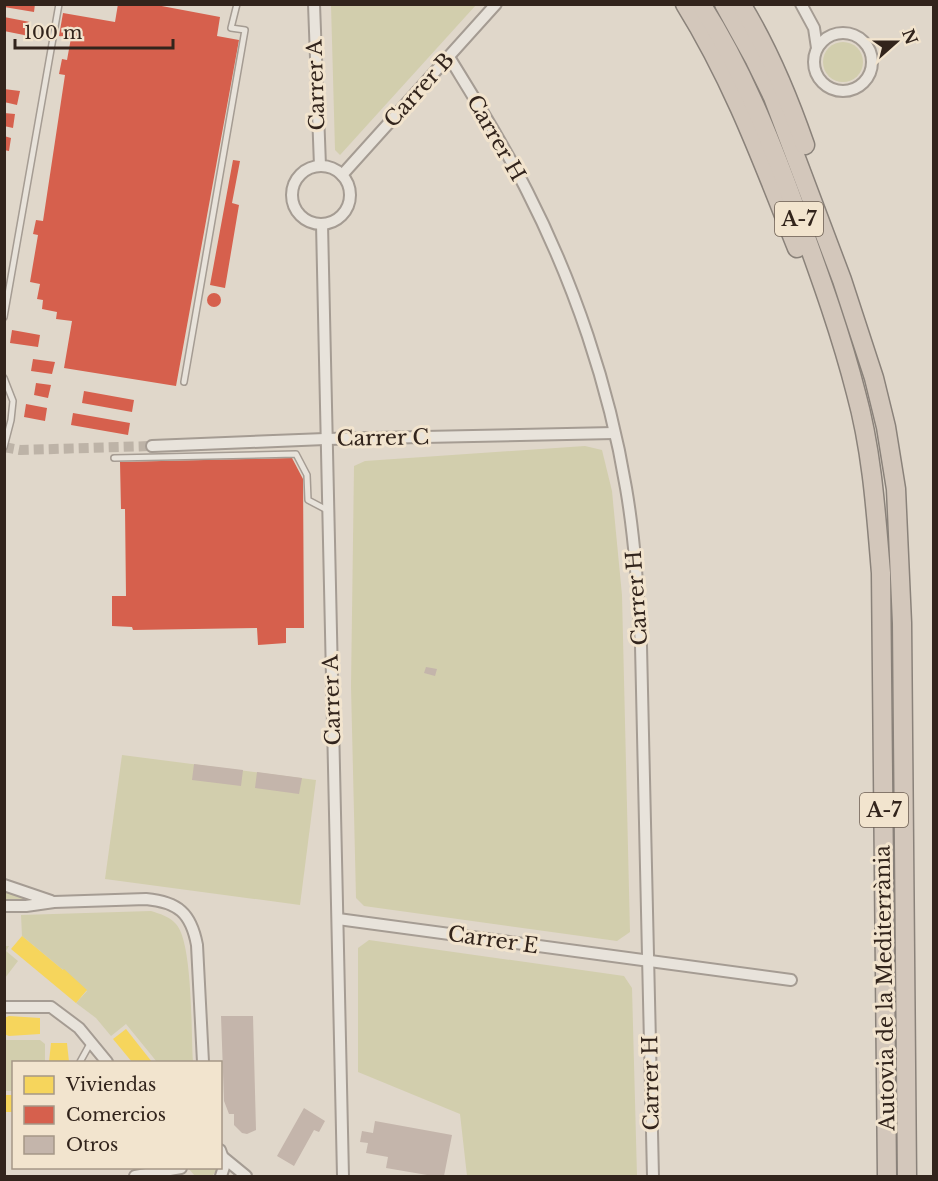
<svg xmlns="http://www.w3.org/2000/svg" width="938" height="1181" viewBox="0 0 938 1181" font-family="'Libre Baskerville',serif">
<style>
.green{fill:#d2cead}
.homes{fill:#f6d55c}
.shops{fill:#d6604d}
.building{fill:#c4b5ab}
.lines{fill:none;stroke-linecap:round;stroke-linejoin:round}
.street-tunnel{stroke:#bdb3a7;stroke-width:10;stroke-dasharray:10 5;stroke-linecap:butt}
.lane-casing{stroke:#a59c93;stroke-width:8}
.street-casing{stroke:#a59c93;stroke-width:14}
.highway-casing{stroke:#8a827a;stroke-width:21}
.lane{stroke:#e8e3db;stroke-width:5}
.street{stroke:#e8e3db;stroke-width:10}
.highway{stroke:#d3c7bb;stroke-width:18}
.labels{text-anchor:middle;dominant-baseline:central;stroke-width:6;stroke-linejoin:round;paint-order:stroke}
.shield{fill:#f2e4ce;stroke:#6c5e51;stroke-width:1.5}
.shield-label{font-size:20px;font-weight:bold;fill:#32241c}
.street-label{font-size:21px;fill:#32241c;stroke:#f2e4ce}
</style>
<rect width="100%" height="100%" fill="#e0d7ca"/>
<g class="green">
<path d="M331,5H476L340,155L335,150Z"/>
<circle cx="843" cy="62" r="20"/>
<path d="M585,446L602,450L612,491L622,595L630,932L617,941L364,906L356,898L351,687L354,466L365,461Z"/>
<path d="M122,755L316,780L300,905L105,879Z"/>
<path d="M4,888L28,899L30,900L5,902Z"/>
<path d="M151,911C160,914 169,916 176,924C193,942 191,1034 193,1062H157L126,1024L111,1036L96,1018L76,1003L87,991L64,970H63L22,936L21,915Z"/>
<path d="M369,940L624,976L632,988L637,1176H467L460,1114L358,1072V948Z"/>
<path d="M5,946H9L6,951L18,961L5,978Z"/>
<path d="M5,1040H40L45,1044V1062H14L13,1091H5Z"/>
<path d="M188,1168H219L212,1176H195Z"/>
</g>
<g class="homes">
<path d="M22,936L63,970L64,969L87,990L76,1003L11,949Z"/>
<path d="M9,1016L40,1018V1034L9,1036L4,1034V1018Z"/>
<path d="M126,1029L152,1062H132L113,1039Z"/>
<path d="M51,1043H67L69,1062H49Z"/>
<rect x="4" y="1095" width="10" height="17"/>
</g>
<g class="shops">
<path d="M4,4H35L34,12L4,7Z"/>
<path d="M118,4H151L220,17L217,36L239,40L176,386L64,368L72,321L56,319L57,312L42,309L43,300L37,299L40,284L30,282L38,235L33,234L36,220L43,221L65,75L59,74L62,59L67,60L71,38L59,36L63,13L115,22Z"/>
<path d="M4,17L30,22L29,36L4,31Z"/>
<path d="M4,89L20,91L17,105L4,102Z"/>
<path d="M4,113L15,114L13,128L4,126Z"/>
<path d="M4,136L11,138L9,151L4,150Z"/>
<path d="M233,160L240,161L232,203L239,205L225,288L210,285Z"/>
<circle cx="214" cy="300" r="7"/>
<path d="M12,330L40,335L38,347L10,343Z"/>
<path d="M33,359L55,362L52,374L31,371Z"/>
<path d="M36,383L51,385L48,398L34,395Z"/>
<path d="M84,391L134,400L132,412L82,403Z"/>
<path d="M26,404L47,408L45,421L24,417Z"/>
<path d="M73,413L130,423L128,435L71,425Z"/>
<path d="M292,458L303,479L304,628H286V643L258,645L257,628L133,630L132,627L112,626V596H126L125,509H121L120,462Z"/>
</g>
<g class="building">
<path d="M426,667L437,669L435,676L424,673Z"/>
<path d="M194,764L243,770L241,786L192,780Z"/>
<path d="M257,772L302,778L299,794L255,788Z"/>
<path d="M221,1016H253L256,1130L247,1134L242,1133L234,1125V1114H229L224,1101Z"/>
<path d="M304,1108L325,1121L319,1132L314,1130L294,1166L277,1156Z"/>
<path d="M375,1121L452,1135L444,1176H433L386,1168L388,1157L366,1153L368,1143L360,1142L362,1131L373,1133Z"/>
</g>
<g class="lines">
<path class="street-tunnel" d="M4,447L20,450L152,446"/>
<defs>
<g id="lane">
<path d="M4,317L59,4"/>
<path d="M4,378L13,401L11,420L4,447"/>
<path d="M184,382L245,30L231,28L237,4"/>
<path d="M114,458L296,454L307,475L308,500L327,510"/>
<path d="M80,1062L91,1042"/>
</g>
<g id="street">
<path d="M314,4L320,166"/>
<path d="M801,4L814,28L817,48"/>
<circle cx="843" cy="62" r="29"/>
<path d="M449,57C476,101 504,145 527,191C574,283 609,386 626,488C635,540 638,593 641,646L653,1176"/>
<circle cx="321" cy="195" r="29"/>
<path d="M342,175L496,4"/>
<path d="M322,224L343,1176"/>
<path d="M152,446L325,439L614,433"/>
<path d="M4,885L51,901"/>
<path d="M4,906H26L54,902L146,899C178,902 191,913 197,945L203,1062"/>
<path d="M338,919L791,980"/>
<path d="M4,1007H51L79,1028L107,1062"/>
<path d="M220,1150L225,1164L221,1176"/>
<path d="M224,1158L246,1176"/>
<path d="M135,1176L181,1168"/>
</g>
<g id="highway">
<path d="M685,4C734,83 763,163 797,248"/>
<path d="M701,4C742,68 769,136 795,207C817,268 840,330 856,393C872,451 876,513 881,573L887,1176"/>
<path d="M724,4L755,60L773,97L842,280L874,378L886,427L896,489L902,623L907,1176"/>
<path d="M741,4C768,48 788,96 805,145"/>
</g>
</defs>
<use href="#lane" class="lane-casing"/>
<use href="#street" class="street-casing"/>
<use href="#highway" class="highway-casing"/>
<use href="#lane" class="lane"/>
<use href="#street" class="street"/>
<use href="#highway" class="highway"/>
</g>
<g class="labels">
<g class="shield">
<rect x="775" y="202" width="48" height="34" rx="4.5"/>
<rect x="860" y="793" width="48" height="34" rx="4.5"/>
</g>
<g class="shield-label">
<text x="799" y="219">A-7</text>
<text x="884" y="810">A-7</text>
</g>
<g class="street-label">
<text transform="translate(316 85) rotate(-92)">Carrer A</text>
<text transform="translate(419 90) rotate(-48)">Carrer B</text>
<text transform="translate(496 138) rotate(60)">Carrer H</text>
<text transform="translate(383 438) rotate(-1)">Carrer C</text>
<text transform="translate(637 598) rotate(-94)">Carrer H</text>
<text transform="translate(332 700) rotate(-92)">Carrer A</text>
<text transform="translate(493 940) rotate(8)">Carrer E</text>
<text transform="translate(885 988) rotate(-91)">Autovia de la Mediterrània</text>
<text transform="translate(651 1083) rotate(-91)">Carrer H</text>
</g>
</g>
<rect width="938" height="1181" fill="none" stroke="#32241c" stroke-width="12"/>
<rect x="12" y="1061" width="210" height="108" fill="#f2e4ce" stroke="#a59787" stroke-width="1.5"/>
<rect x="24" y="1076" width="30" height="18" fill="#f6d55c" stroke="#a59787" stroke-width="1.5"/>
<text x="66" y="1091" font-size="18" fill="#32241c">Viviendas</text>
<rect x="24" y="1106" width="30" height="18" fill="#d6604d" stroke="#a59787" stroke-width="1.5"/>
<text x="66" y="1121" font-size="18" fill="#32241c">Comercios</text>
<rect x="24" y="1136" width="30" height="18" fill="#c4b5ab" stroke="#a59787" stroke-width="1.5"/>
<text x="66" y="1151" font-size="18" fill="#32241c">Otros</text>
<g transform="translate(896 42) rotate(69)" stroke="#f2e4ce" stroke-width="4.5" paint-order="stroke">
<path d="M0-4.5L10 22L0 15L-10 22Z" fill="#32241c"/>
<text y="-9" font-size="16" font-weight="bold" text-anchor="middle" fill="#32241c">N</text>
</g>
<path d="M15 39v9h158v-9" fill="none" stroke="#32241c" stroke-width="3"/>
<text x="24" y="39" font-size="18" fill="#32241c" stroke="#f2e4ce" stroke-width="4.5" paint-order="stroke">100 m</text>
</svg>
